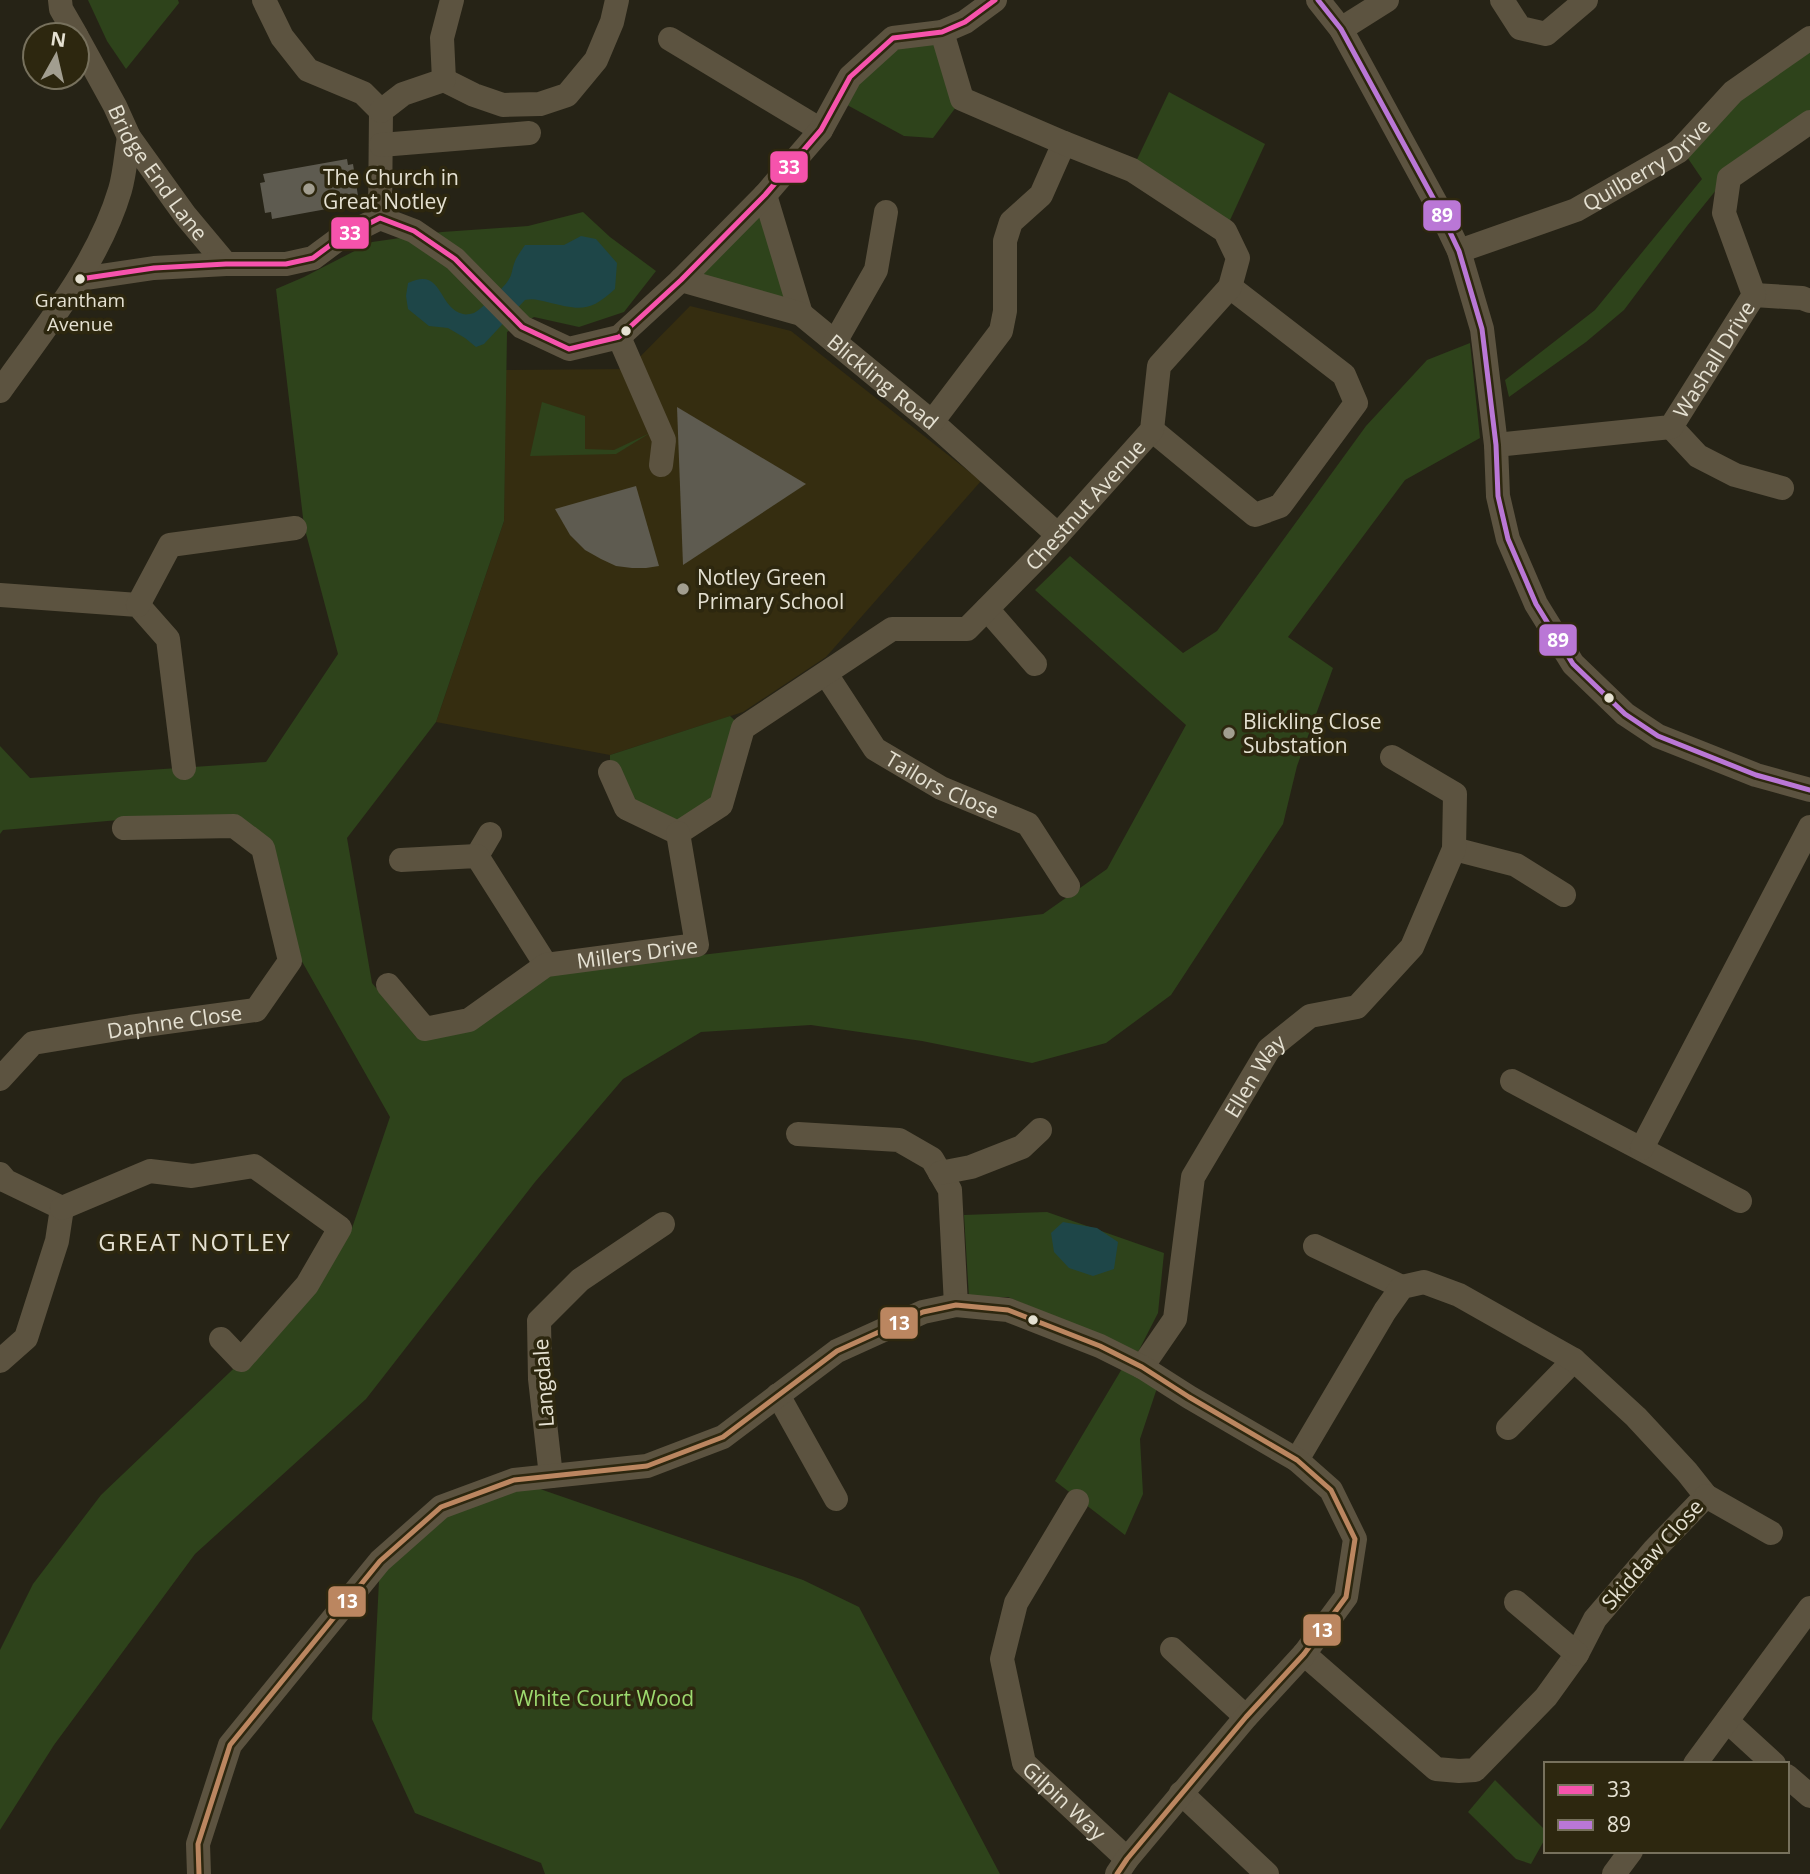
<svg xmlns="http://www.w3.org/2000/svg" width="1810" height="1874" viewBox="0 0 1810 1874" font-family="'Open Sans',sans-serif">
<style>
.built{fill:#352d10}
.green{fill:#2e431b}
.water{fill:#1e4648}
.building{fill:#5e5b50}
.lines{fill:none;stroke-linecap:round;stroke-linejoin:round}
.minor{stroke:#5c5340;stroke-width:24}
.bus-1-casing{stroke:#2d270f;stroke-width:10}
.bus-2-casing{stroke:#2d270f;stroke-width:10}
.bus-3-casing{stroke:#2d270f;stroke-width:10}
.bus-1{stroke:#f653ac;stroke-width:5}
.bus-2{stroke:#ba77d6;stroke-width:5}
.bus-3{stroke:#bb8660;stroke-width:5}
.poi-dot{fill:#a29e90;stroke:#2d270f;stroke-width:2.5}
.bus-dot{fill:#e5e1d2;stroke:#2d270f;stroke-width:2.5}
.labels{text-anchor:middle;dominant-baseline:central;stroke-width:7;stroke-linejoin:round;paint-order:stroke}
.bus-label{font-size:19px;fill:#e5e1d2;stroke:#2d270f}
.street-label{font-size:21px;fill:#e5e1d2;stroke:#2d270f}
.poi-label{font-size:21px;fill:#e5e1d2;stroke:#2d270f;text-anchor:start}
.park-label{font-size:21px;fill:#9dda6f;stroke:#2d270f}
.quarter-label{font-size:24px;letter-spacing:2px;fill:#e5e1d2;stroke:#2d270f}
.line-badge{stroke:#2d270f;stroke-width:2.5}
.badge-label{font-size:19px;text-anchor:middle;font-weight:bold;fill:#fff}
</style>
<rect width="100%" height="100%" fill="#262316"/>
<path class="built" d="M690,306L791,331L981,481L826,657L743,712L610,755L436,722L504,521L505,370L628,369Z"/>
<g class="green">
<path d="M88,0H178L179,3L126,69L107,41Z"/>
<path d="M942,32L962,99L933,138L904,136L838,100L893,38Z"/>
<path d="M1810,45V123L1721,184L1687,226L1624,310L1586,342L1509,397L1505,380L1595,310L1702,179L1687,157L1741,100Z"/>
<path d="M1169,92L1265,144L1225,231L1132,170Z"/>
<path d="M765,195L801,314L681,280Z"/>
<path d="M583,212L610,237L656,271L624,312L579,327L534,317L507,332L504,521L436,722L347,838L372,983L416,1037L551,973L1043,914L1107,869L1186,725L1035,590L1070,556L1183,653L1217,631L1366,426L1427,360L1470,343L1480,438L1405,480L1288,637L1333,668L1297,766L1283,824L1171,995L1106,1043L1032,1063L922,1041L811,1025L701,1032L623,1079L535,1182L366,1399L195,1554L54,1745L0,1830V1650L33,1584L101,1495L318,1288L351,1231L390,1117L300,958L268,841L119,820L3,830L0,834V746L30,778L266,762L338,654L304,526L276,289L304,277L372,242L442,232L528,226Z"/>
<path d="M542,402L585,416V449L614,450L650,433L616,454L530,456Z"/>
<path d="M730,716L743,728L721,805L678,833L626,808L610,772V755Z"/>
<path d="M1047,1212L1164,1253L1158,1313L1138,1352L1008,1297L969,1298L964,1215Z"/>
<path d="M1123,1367L1160,1379L1140,1439L1143,1494L1125,1535L1055,1481Z"/>
<path d="M514,1480L803,1580L859,1607L1000,1874H545L541,1863L415,1813L372,1719L380,1561L441,1507Z"/>
<path d="M1495,1780L1546,1831V1837L1531,1864L1516,1859L1468,1812Z"/>
</g>
<g class="water">
<path d="M581,236L596,239L617,263L615,289C589,313 580,310 547,302C539,300 533,298 525,300L484,344L476,347L465,338L448,328L429,326L408,309L406,296L408,283C443,266 437,307 463,314C466,315 470,314 474,313C479,311 507,285 509,279C512,275 512,269 514,264C516,257 521,251 525,245H564Z"/>
<path d="M1063,1222L1097,1228L1118,1242L1114,1269L1093,1276L1069,1268L1054,1252L1051,1233Z"/>
</g>
<g class="building">
<path d="M347,159L348,165L353,164L358,196L353,197L354,204L272,219L271,212L265,213L260,183L265,182L263,174Z"/>
<path d="M677,407L806,484L683,565Z"/>
<path d="M636,486L659,566L646,568H632L616,566L601,559L585,550L570,535L555,509Z"/>
<path d="M1226,726L1236,731L1232,739L1222,735Z"/>
</g>
<g class="lines">
<g class="minor">
<path d="M60,0L61,9L76,35"/>
<path d="M264,0L282,37L308,70L363,93L381,111L380,218"/>
<path d="M1318,0L1341,29L1438,207L1459,251L1482,329L1496,445L1498,496L1508,539L1536,604L1573,664L1625,714L1658,736L1756,775L1810,790"/>
<path d="M1502,0L1520,28L1546,34L1586,0"/>
<path d="M1341,29L1387,0"/>
<path id="s1" d="M77,37L115,106L129,137L185,215L226,264"/>
<path d="M670,39L821,130"/>
<path d="M444,80L474,95L503,105L540,104L567,95L596,60L612,22L617,0"/>
<path d="M381,111L403,94L444,80L442,38L452,0"/>
<path d="M381,145L529,133"/>
<path d="M765,195L801,314"/>
<path id="s2" d="M1459,251L1576,210L1679,151L1733,92L1810,38"/>
<path d="M80,279L154,268L226,264H286L313,258L340,238L380,218L414,231L455,259L522,327L569,349L619,337L681,280L765,195L821,130L850,77L893,38L942,32L965,22L995,0"/>
<path id="s3" d="M681,280L801,314L932,422L1058,535"/>
<path d="M1754,295L1802,298L1810,301"/>
<path d="M619,337L664,440L661,465"/>
<path d="M835,342L876,270L886,212"/>
<path d="M0,391C44,329 98,264 120,190C125,173 126,154 129,137"/>
<path d="M932,422L1001,331L1005,311V241L1011,222L1041,195L1064,143"/>
<path d="M1671,427L1698,456L1735,475L1782,488"/>
<path d="M1152,430L1255,515L1280,506L1356,403L1344,375L1230,287"/>
<path id="s4" d="M1496,445L1671,427L1754,295L1724,213L1729,178L1810,122"/>
<path d="M0,595L138,605L168,639L184,768"/>
<path d="M138,605L170,545L295,528"/>
<path d="M987,609L1035,664"/>
<path id="s5" d="M826,674L875,749L941,788L1028,824L1068,886"/>
<path id="s6" d="M610,772L626,808L678,833L721,805L743,728L892,629H967L1041,554L1152,430L1159,366L1230,287L1238,258L1225,231L1132,170L1064,143L962,99L942,32"/>
<path d="M1454,849L1516,865L1564,895"/>
<path d="M477,856L490,834"/>
<path d="M401,860L477,856L546,965"/>
<path id="s7" d="M388,985L425,1029L469,1020L546,965L697,945L678,833"/>
<path id="s8" d="M0,1079L33,1043L130,1027L256,1010L290,961L263,848L234,826L124,828"/>
<path d="M1512,1081L1740,1201"/>
<path d="M798,1134L899,1140L932,1159L950,1190L956,1305"/>
<path d="M1642,1148L1810,827"/>
<path d="M940,1173L971,1167L1022,1147L1040,1130"/>
<path d="M0,1174L6,1181L62,1208L57,1241L26,1338L0,1361"/>
<path d="M62,1208L150,1171L192,1176L254,1166L340,1228L307,1285L241,1360L221,1339"/>
<path d="M1315,1246L1402,1287"/>
<path id="s9" d="M1142,1367L1175,1319L1193,1177L1269,1049L1310,1016L1357,1007L1412,947L1454,849L1455,794L1392,757"/>
<path d="M778,1395L836,1499"/>
<path d="M1508,1428L1574,1360"/>
<path d="M1297,1460L1385,1311L1402,1287L1424,1282L1459,1295L1574,1360L1636,1417L1687,1472L1706,1496L1654,1550L1595,1619L1577,1654L1546,1697L1475,1770L1459,1771L1436,1769L1304,1654"/>
<path d="M551,1476L540,1379L539,1321L580,1280L663,1224"/>
<path d="M1706,1496L1771,1533"/>
<path id="s10" d="M1077,1501L1016,1603L1002,1659L1024,1763L1127,1859"/>
<path d="M1516,1602L1577,1654"/>
<path d="M1172,1649L1246,1717"/>
<path d="M1727,1721L1774,1764"/>
<path d="M1695,1764L1810,1608"/>
<path d="M1787,1776L1810,1796"/>
<path d="M1181,1793L1267,1874"/>
<path d="M199,1874L198,1844L230,1745L380,1561L441,1507L514,1480L647,1466L723,1437L837,1351L923,1312L956,1305L1008,1310L1100,1346L1142,1367L1189,1397L1297,1460L1331,1490L1355,1539L1346,1597L1304,1654L1246,1717L1127,1859L1117,1874"/>
<path d="M1614,1874L1631,1851"/>
</g>
<defs>
<path id="bus-1" d="M80,279L154,268L226,264H286L313,258L340,238L380,218L414,231L455,259L522,327L569,349L619,337L681,280L765,195L821,130L850,77L893,38L942,32L965,22L995,0"/>
<path id="bus-2" d="M1318,0L1341,29L1438,207L1459,251L1482,329L1496,445L1498,496L1508,539L1536,604L1573,664L1625,714L1658,736L1756,775L1810,790"/>
<path id="bus-3" d="M199,1874L198,1844L230,1745L380,1561L441,1507L514,1480L647,1466L723,1437L837,1351L923,1312L956,1305L1008,1310L1100,1346L1142,1367L1189,1397L1297,1460L1331,1490L1355,1539L1346,1597L1304,1654L1246,1717L1127,1859L1117,1874"/>
</defs>
<use href="#bus-1" class="bus-1-casing"/>
<use href="#bus-2" class="bus-2-casing"/>
<use href="#bus-3" class="bus-3-casing"/>
<use href="#bus-1" class="bus-1"/>
<use href="#bus-2" class="bus-2"/>
<use href="#bus-3" class="bus-3"/>
</g>
<g class="poi-dot">
<circle cx="309" cy="189" r="7"/>
<circle cx="683" cy="589" r="7"/>
<circle cx="1229" cy="733" r="7"/>
</g>
<g class="bus-dot">
<circle cx="80" cy="279" r="6"/>
<circle cx="626" cy="331" r="6"/>
<circle cx="1609" cy="698" r="6"/>
<circle cx="1033" cy="1320" r="6"/>
</g>
<g class="labels">
<g class="bus-label">
<text x="80" y="300">Grantham<tspan x="80" dy="24">Avenue</tspan></text>
</g>
<g class="street-label">
<text stroke="none"><textPath href="#s2" startOffset="208">Quilberry Drive</textPath></text>
<text stroke="none"><textPath href="#s1" startOffset="158">Bridge End Lane</textPath></text>
<text stroke="none"><textPath href="#s4" startOffset="256">Washall Drive</textPath></text>
<text stroke="none"><textPath href="#s3" startOffset="231">Blickling Road</textPath></text>
<text stroke="none"><textPath href="#s6" startOffset="654">Chestnut Avenue</textPath></text>
<text stroke="none"><textPath href="#s5" startOffset="166">Tailors Close</textPath></text>
<text stroke="none"><textPath href="#s7" startOffset="289">Millers Drive</textPath></text>
<text stroke="none"><textPath href="#s8" startOffset="192">Daphne Close</textPath></text>
<text stroke="none"><textPath href="#s9" startOffset="320">Ellen Way</textPath></text>
<text transform="translate(543 1383) rotate(-94)">Langdale</text>
<text transform="translate(1652 1554) rotate(-48)">Skiddaw Close</text>
<text stroke="none"><textPath href="#s10" startOffset="338">Gilpin Way</textPath></text>
</g>
<g class="poi-label">
<text x="323" y="177">The Church in<tspan x="323" dy="24">Great Notley</tspan></text>
<text x="697" y="577">Notley Green<tspan x="697" dy="24">Primary School</tspan></text>
<text x="1243" y="721">Blickling Close<tspan x="1243" dy="24">Substation</tspan></text>
</g>
<g class="park-label">
<text x="604" y="1698">White Court Wood</text>
</g>
<g class="quarter-label">
<text x="195" y="1241">GREAT NOTLEY</text>
</g>
</g>
<g class="line-badge">
<rect x="769" y="150" width="40" height="34" rx="7" fill="#f653ac"/>
<rect x="1422" y="199" width="40" height="33" rx="7" fill="#ba77d6"/>
<rect x="330" y="216" width="40" height="34" rx="7" fill="#f653ac"/>
<rect x="1538" y="623" width="40" height="34" rx="7" fill="#ba77d6"/>
<rect x="879" y="1306" width="40" height="34" rx="7" fill="#bb8660"/>
<rect x="327" y="1585" width="40" height="33" rx="7" fill="#bb8660"/>
<rect x="1302" y="1613" width="40" height="34" rx="7" fill="#bb8660"/>
</g>
<g class="badge-label">
<text x="789" y="174">33</text>
<text x="1442" y="222">89</text>
<text x="350" y="240">33</text>
<text x="1558" y="647">89</text>
<text x="899" y="1330">13</text>
<text x="347" y="1608">13</text>
<text x="1322" y="1637">13</text>
</g>
<rect x="1544" y="1762" width="245" height="91" fill="#2d270f" stroke="#77715d" stroke-width="2"/>
<rect x="1558" y="1785" width="35" height="10" fill="#f653ac" stroke="#77715d" stroke-width="2"/>
<text x="1607" y="1797" font-size="21" fill="#e5e1d2">33</text>
<rect x="1558" y="1820" width="35" height="10" fill="#ba77d6" stroke="#77715d" stroke-width="2"/>
<text x="1607" y="1832" font-size="21" fill="#e5e1d2">89</text>
<g transform="translate(56 56) rotate(8)"><circle r="33" fill="#2d270f" stroke="#77715d" stroke-width="2"/>
<path d="M0-5L12 26L0 18L-12 26Z" fill="#a29e90"/>
<text y="-10" font-size="19" font-weight="bold" text-anchor="middle" fill="#e5e1d2">N</text>
</g>
</svg>
